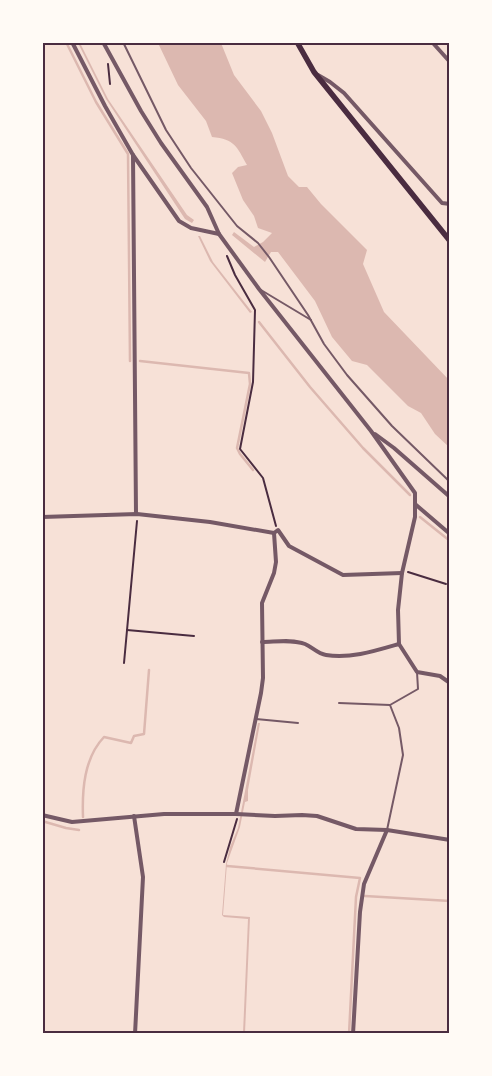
<svg xmlns="http://www.w3.org/2000/svg" width="492" height="1076" viewBox="0 0 492 1076" font-family="'Roboto Serif',serif">
<style>
.water{fill:#dcb8b0}
.lines{fill:none;stroke-linecap:round;stroke-linejoin:round}
.stream{stroke:#dcb8b0;stroke-width:2.5}
.path{stroke:#4a2c40;stroke-width:2}
.service{stroke:#755966;stroke-width:2}
.minor{stroke:#755966;stroke-width:4}
.secondary{stroke:#4a2c40;stroke-width:5.5}
.neatline{fill:none;stroke:#4a2c40;stroke-width:2}
</style>
<rect width="100%" height="100%" fill="#f7e1d7"/>
<g class="water">
<path d="M78,43H80L108,99L187,215L194,220L192,223L185,219L106,99Z"/>
<path d="M158,43H221L234,75L261,111L272,133L288,176L299,187H307L321,204L367,250L363,264L384,312L449,380V447L435,434L421,413L408,406L367,365L352,361L332,337L315,301L278,252H271L265,262L232,235L234,232L254,247L263,242L272,233L258,228L254,216L243,200L232,173L238,167L247,165C237,147 235,139 212,137L206,121L178,85Z"/>
<path d="M198,236H200L213,262L252,312L250,313L210,261Z"/>
<path d="M258,723H260L248,790V801L245,802L240,827L227,863L223,915L250,917L245,1033H243L248,919L224,917L222,915L226,864L230,847L238,828Z"/>
</g>
<g class="lines">
<g class="stream">
<path d="M66,42L96,102L128,154L130,361"/>
<path d="M259,322L310,387L363,448L410,495"/>
<path d="M140,361L249,373L250,384L237,448L240,454L253,470"/>
<path d="M420,517L450,541"/>
<path d="M83,817C82,790 84,758 104,737L131,743L134,736L144,734L149,670"/>
<path d="M42,821L66,828L79,830"/>
<path d="M227,866L360,878L356,897L349,1034"/>
<path d="M365,896L450,901"/>
</g>
<g class="path">
<path d="M108,64L110,84"/>
<path d="M227,256L235,275L255,310L253,382L240,449L263,478L276,526"/>
<path d="M408,572L446,584"/>
<path d="M127,630L194,636"/>
<path d="M124,663L137,521"/>
<path d="M224,862L237,819"/>
</g>
<g class="service">
<path d="M123,42L166,130L191,168L237,226L258,243L269,257L308,315L324,344L347,375L392,426L450,482"/>
<path d="M261,290L311,320"/>
<path d="M339,703L390,705"/>
<path d="M256,719L298,723"/>
<path d="M387,830L403,755L399,728L390,705L418,689L417,672"/>
</g>
<g class="minor">
<path d="M72,42L105,106L133,155L179,221L191,228L219,234"/>
<path d="M103,42L141,111L161,143L207,207L219,234L259,289L371,431L415,493V517L402,573L398,610L399,644L417,672L440,676L450,683"/>
<path d="M432,42L450,62"/>
<path d="M318,75L330,82L344,93L442,203L450,204"/>
<path d="M133,155L136,514"/>
<path d="M375,434L394,448L450,497"/>
<path d="M415,504L450,534"/>
<path d="M42,517L137,514L210,522L274,533L278,530L289,546L343,575L402,573"/>
<path d="M262,642C275,642 292,639 305,644C312,647 318,654 326,655C350,659 375,651 399,644"/>
<path d="M236,814L261,693L263,678L262,603L274,573L276,562L274,533"/>
<path d="M42,815L72,822L164,814H236L275,816L302,815L317,816L356,829L387,830L450,840"/>
<path d="M134,816L143,877L135,1034"/>
<path d="M353,1034L360,912L364,884L387,830"/>
</g>
<path class="secondary" d="M297,42L314,72L450,241"/>
</g>
<rect width="492" height="1076" fill="none" stroke="#fffaf5" stroke-width="88"/>
<rect x="44" y="44" width="404" height="988" class="neatline"/>
</svg>
